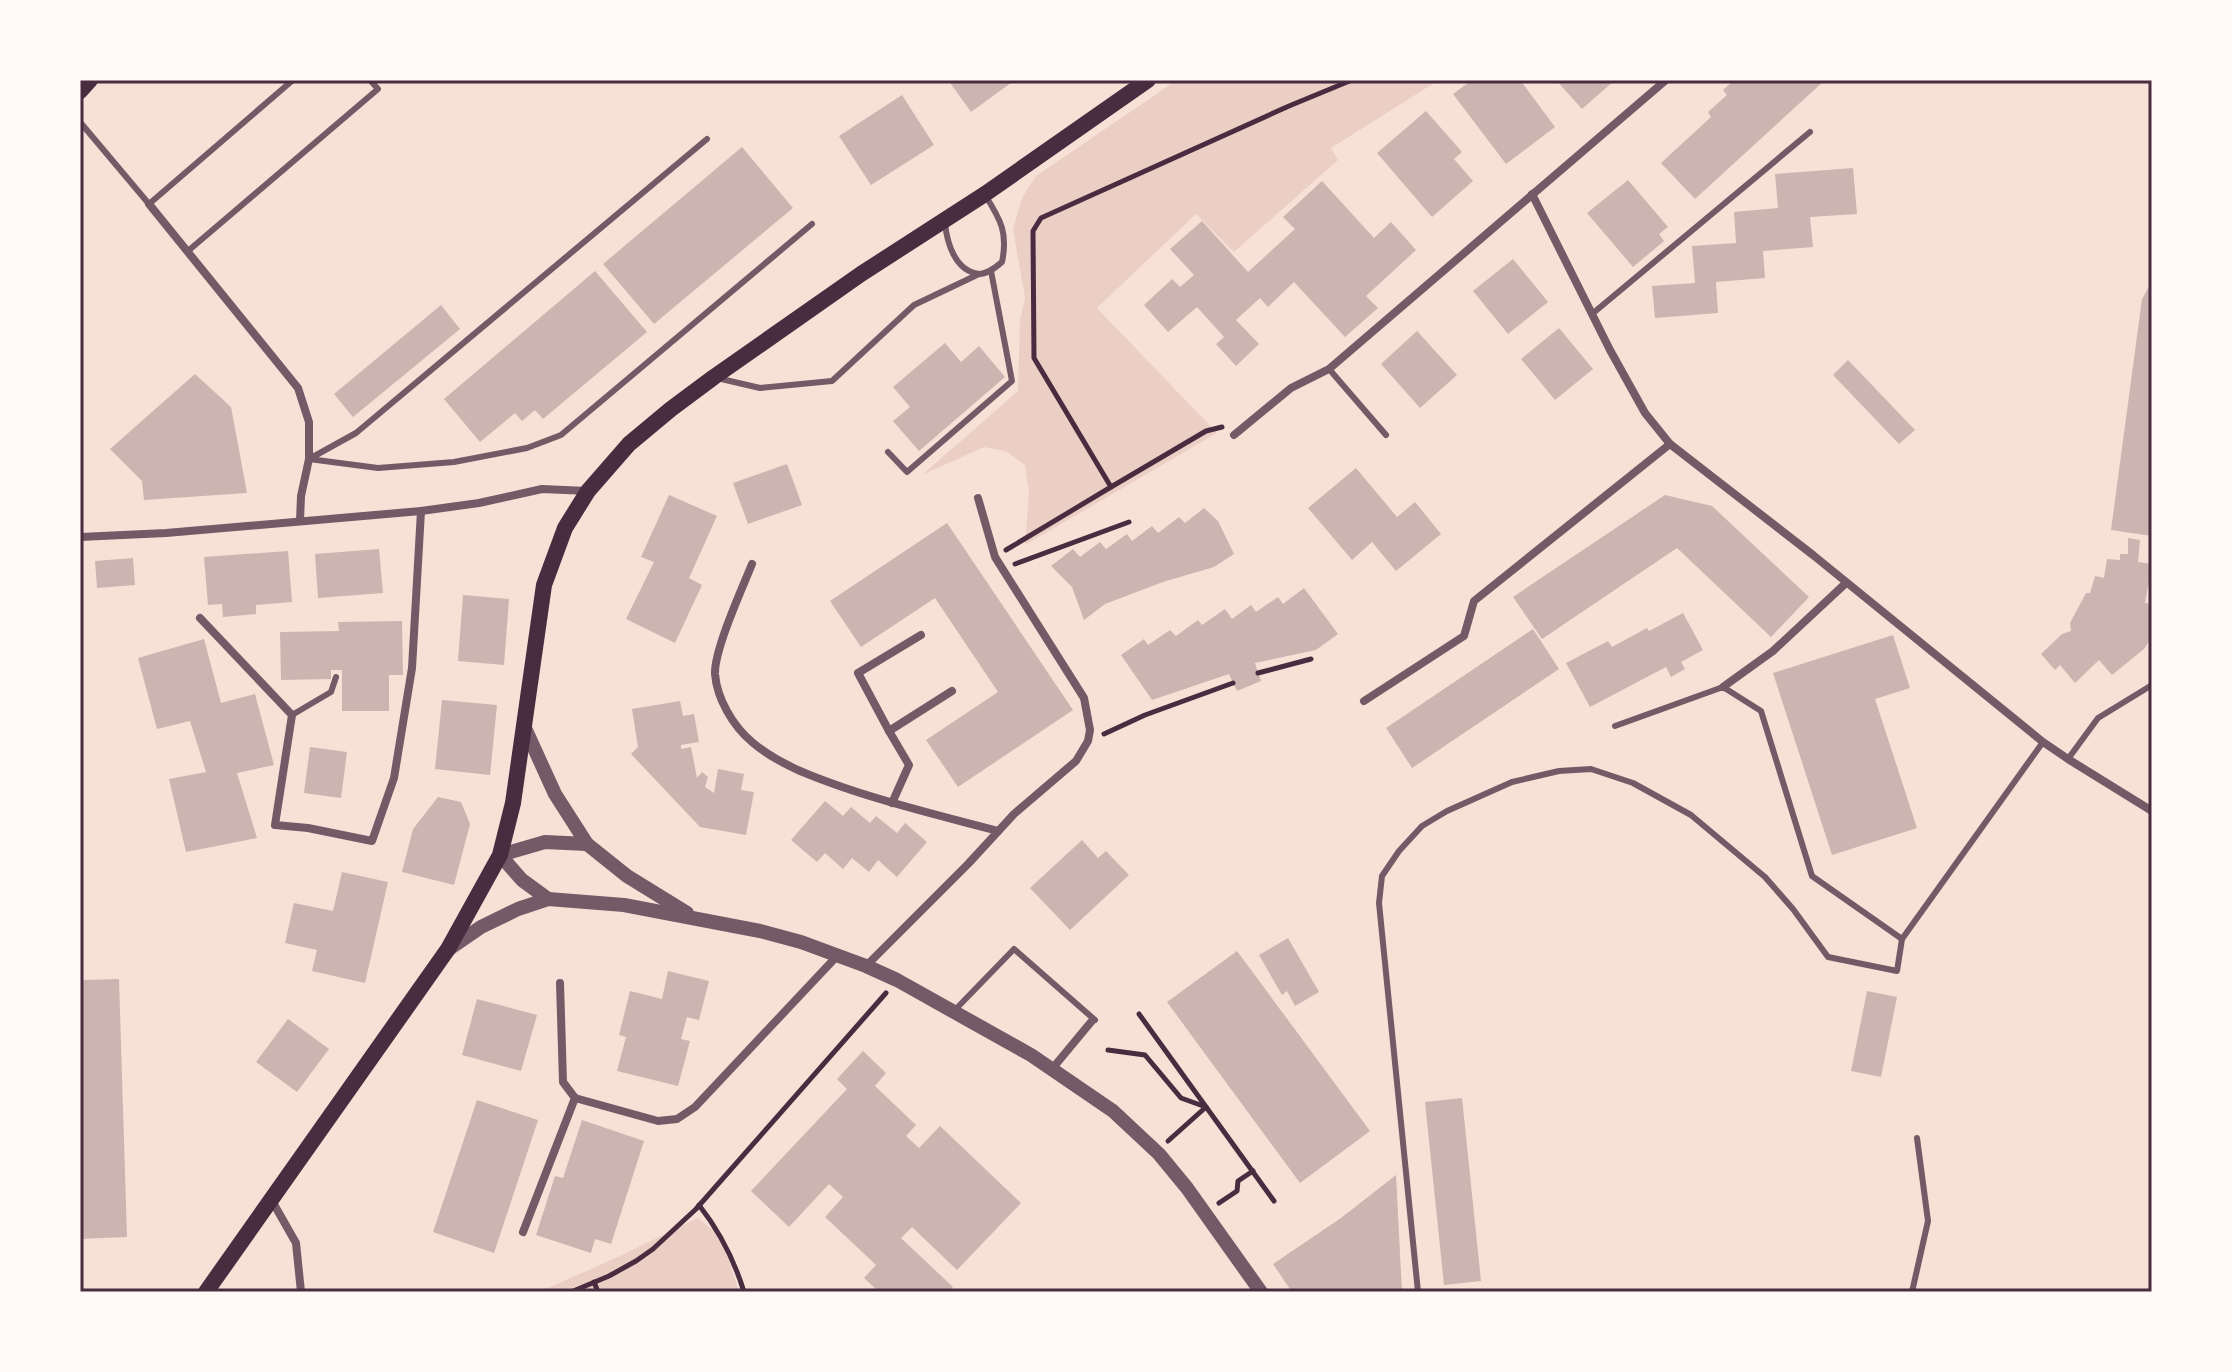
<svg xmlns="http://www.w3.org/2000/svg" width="2232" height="1372" viewBox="0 0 2232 1372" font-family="Rubik,sans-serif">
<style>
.green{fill:#ebcfc5}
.building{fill:#ccb4b1}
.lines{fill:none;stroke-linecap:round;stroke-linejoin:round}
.path{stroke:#4a2c40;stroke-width:5}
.service{stroke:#755966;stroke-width:6}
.minor{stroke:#755966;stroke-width:8}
.tertiary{stroke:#755966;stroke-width:14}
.secondary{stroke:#4a2c40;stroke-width:16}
.neatline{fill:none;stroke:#4a2c40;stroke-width:3}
</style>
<rect width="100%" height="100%" fill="#f7e1d7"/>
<g class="green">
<path d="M1177,80H1439L1331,148L1338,160L1234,252L1196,214L1097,308L1217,433L1025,545L1029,493L1025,465L1005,451L984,447L922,475L1018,391L1020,321L1025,298L1013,229L1022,198L1036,176Z"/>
<path d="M698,1218L715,1232L728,1258L739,1292H539L620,1256Z"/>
</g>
<g class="building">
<path d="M948,80H1015L971,112Z"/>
<path d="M1472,80H1520L1555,127L1506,164L1453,94Z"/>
<path d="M1556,80H1615L1582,109Z"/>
<path d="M1734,80H1825L1695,199L1661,163L1711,117L1708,112L1727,95L1723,90Z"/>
<path d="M902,95L934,145L871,185L839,136Z"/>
<path d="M1426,111L1462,152L1454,159L1473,181L1432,217L1377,153Z"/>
<path d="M742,147L793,208L654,324L603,264Z"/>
<path d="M1853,168L1857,214L1810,217L1813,247L1763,251L1765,278L1716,282L1718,313L1655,318L1652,286L1695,283L1692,246L1736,243L1734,212L1778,208L1775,174Z"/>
<path d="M1628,180L1668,227L1659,234L1664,241L1633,267L1587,213Z"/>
<path d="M1322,181L1374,238L1391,222L1416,250L1366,296L1378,308L1345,337L1294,282L1268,307L1260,298L1236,320L1259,344L1236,366L1216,344L1224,337L1197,307L1168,332L1144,305L1172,279L1180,287L1194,275L1170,249L1202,221L1248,272L1295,229L1283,217Z"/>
<path d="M1513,259L1548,302L1508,334L1473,291Z"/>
<path d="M595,271L647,332L543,419L535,410L522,421L515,413L480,442L444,399Z"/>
<path d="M2152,281V536L2111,530L2142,299Z"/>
<path d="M441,305L460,329L353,417L334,394Z"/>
<path d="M1559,328L1593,369L1555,400L1521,359Z"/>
<path d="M1417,331L1457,375L1420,408L1381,364Z"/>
<path d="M945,343L961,362L979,346L1005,377L919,451L893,421L910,407L893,387Z"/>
<path d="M1848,360L1915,430L1899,444L1833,375Z"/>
<path d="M195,374L231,407L247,493L144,500L142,481L110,449Z"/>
<path d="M787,464L802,505L748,524L733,483Z"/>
<path d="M1356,468L1397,517L1415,502L1441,534L1396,571L1372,542L1352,560L1308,508Z"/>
<path d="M669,495L717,516L689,578L702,585L675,643L626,619L654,562L641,557Z"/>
<path d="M1665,495L1712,506L1809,597L1771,637L1677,548L1542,639L1513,597Z"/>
<path d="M1204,508L1218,521L1234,554L1214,567L1163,582L1105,604L1084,620L1072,587L1051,566L1073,549L1080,557L1100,542L1106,549L1127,534L1132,541L1152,526L1158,533L1179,517L1185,523Z"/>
<path d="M947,523L1073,710L958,787L926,740L998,692L935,598L861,647L830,601Z"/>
<path d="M2128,538L2140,540L2138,562L2152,564L2145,603L2152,604L2150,640L2144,649L2112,675L2099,660L2075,683L2060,665L2055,670L2041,654L2062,634L2071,631L2070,623L2086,593H2090L2095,576L2104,578L2107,559L2120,560V554H2128Z"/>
<path d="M379,549L383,593L318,598L315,554Z"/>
<path d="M288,551L292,602L256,605V614L223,617L222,604L208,605L204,557Z"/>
<path d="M133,558L135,585L97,588L95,561Z"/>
<path d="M1304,588L1338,634L1316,650L1255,663L1261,681L1237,691L1229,674L1152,700L1121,655L1144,639L1148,645L1170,630L1176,636L1198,620L1202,625L1225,609L1232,619L1251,605L1256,612L1278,597L1283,604Z"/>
<path d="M463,595L509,599L504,665L458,661Z"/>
<path d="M1683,613L1703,650L1681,662L1685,669L1671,677L1666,667L1590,707L1566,663L1608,641L1612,647L1647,628L1649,631Z"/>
<path d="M402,621L403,675H389V711H342V670H331V679L281,680L280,632L339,631L338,622Z"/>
<path d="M1533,629L1559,669L1412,768L1386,728Z"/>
<path d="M1893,635L1910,688L1875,699L1917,828L1832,855L1773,673Z"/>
<path d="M204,639L221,703L255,694L274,765L237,773L257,838L186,852L169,779L206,772L190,721L157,729L138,658Z"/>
<path d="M442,700L497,705L490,775L435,769Z"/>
<path d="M680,701L683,716L694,714L699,742L681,745V749L691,747L697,778L702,772L708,777L705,787L714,793L718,769L744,774L741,790L754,792L746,835L700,827L631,754L638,747L632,709Z"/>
<path d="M310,747L347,752L341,798L304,793Z"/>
<path d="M438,797L461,802L470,824L454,885L402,872L413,829Z"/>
<path d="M825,801L843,816L851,807L870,823L876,816L897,833L905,823L927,842L897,877L878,860L869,872L852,858L843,869L825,853L817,862L791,840Z"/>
<path d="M1082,840L1098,858L1106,851L1129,875L1070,930L1030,888Z"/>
<path d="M342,872L388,882L365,983L312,971L317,950L285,943L294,903L333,911Z"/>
<path d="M1288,938L1319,992L1295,1006L1287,991L1282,995L1259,955Z"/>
<path d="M1237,951L1370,1131L1300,1183L1167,1002Z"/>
<path d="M668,971L709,981L699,1020L687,1017L681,1039L690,1041L678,1086L617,1071L626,1037L619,1035L630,991L662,999Z"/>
<path d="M119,979L127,1237L80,1239V980Z"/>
<path d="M1867,991L1897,997L1881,1077L1851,1071Z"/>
<path d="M477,999L537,1015L521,1071L462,1055Z"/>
<path d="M288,1019L329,1049L297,1092L256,1062Z"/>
<path d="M863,1051L886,1073L875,1086L916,1125L906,1136L919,1148L940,1126L1021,1203L957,1270L912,1227L901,1238L953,1287L948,1292H879L864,1278L876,1265L825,1217L843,1197L829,1184L789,1227L751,1191L847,1089L837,1079Z"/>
<path d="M1462,1098L1481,1281L1444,1285L1425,1102Z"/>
<path d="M477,1100L538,1120L494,1253L433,1232Z"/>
<path d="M582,1120L644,1141L611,1244L595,1239L591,1253L536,1235L555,1176L563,1178Z"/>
<path d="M1396,1175L1402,1292H1292L1273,1264L1341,1218Z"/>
</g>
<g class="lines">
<g class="path">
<path d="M1111,487L1206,431L1222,427"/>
<path d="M1006,550L1111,487L1034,358L1033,231L1041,218L1289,106L1352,80"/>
<path d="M1015,564L1129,522"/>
<path d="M1258,673L1311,659"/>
<path d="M1104,734L1145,715L1233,683"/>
<path d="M1139,1014L1274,1201"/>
<path d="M1108,1050L1145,1055L1181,1098L1206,1107L1168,1141"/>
<path d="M1219,1203L1237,1191L1238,1181L1253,1171"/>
<path d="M699,1205C720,1232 734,1259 744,1292"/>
<path d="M594,1282L598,1292"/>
<path d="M571,1292L609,1276L636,1261L653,1249L696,1209L886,993"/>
</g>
<g class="service">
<path d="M80,122L149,204L293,80"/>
<path d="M945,223C947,243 955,271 979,274C988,274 996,267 1002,262C1008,233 1001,220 985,195"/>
<path d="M188,251L378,89L370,80"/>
<path d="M1592,314L1810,132"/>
<path d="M1329,369L1386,435"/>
<path d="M717,378L760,388L832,381L914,305L979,274"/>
<path d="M888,452L907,472L1012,381L991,271"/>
<path d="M309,459L378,468L454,462L527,448L561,435L812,224"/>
<path d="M309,459L356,433L707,139"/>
<path d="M292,715L331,692L336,677"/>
<path d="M1615,726L1723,687L1761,711L1812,876L1902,939"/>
<path d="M2068,759L2098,718L2152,685"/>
<path d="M953,1012L1014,949L1095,1020L1091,1022"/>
<path d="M1418,1292L1379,903L1382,876L1399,851L1422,826L1447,811L1512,782L1559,771L1591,769L1633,783L1691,815L1765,877L1793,909L1828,957L1897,971L1902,939L2043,742"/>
<path d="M1912,1292L1928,1221L1917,1138"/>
</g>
<g class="minor">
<path d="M1532,194L1610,350L1645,413L1670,444L1813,555L2043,742L2068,759L2152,811"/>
<path d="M149,204L298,388L309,422V459L301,496L300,521"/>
<path d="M1234,435L1291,388L1329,369L1666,80"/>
<path d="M80,537L166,533L421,511L479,503L542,489L588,491"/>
<path d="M752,564C742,589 714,650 715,674C717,699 733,726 752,742C780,766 817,778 851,790C899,806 949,818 998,831"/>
<path d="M200,618L292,715L275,825L308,828L372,841L394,778L412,668L421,511"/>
<path d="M1723,687L1773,651L1846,583"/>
<path d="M1364,701L1464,636L1474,601L1670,444"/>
<path d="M889,731L858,673L921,635"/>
<path d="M892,803L909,765L889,731L952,691"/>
<path d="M866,966L968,864L1014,814L1076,761L1088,741L1090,730L1084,698L995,557L978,498"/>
<path d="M560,983L563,1082L575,1098L658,1121L677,1119L695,1107L838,955"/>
<path d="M1052,1069L1091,1022"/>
<path d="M271,1199L296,1243L301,1292"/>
<path d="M523,1232L575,1098"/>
</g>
<g class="tertiary">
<path d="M524,726L555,794L587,844L627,876L687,913"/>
<path d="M548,899L522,880L500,855L545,842L587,844"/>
<path d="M449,949L481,927L518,909L548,899L624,905L760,931L801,942L866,966L897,980L1031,1055L1113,1111L1159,1154L1187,1188L1261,1292"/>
</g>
<g class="secondary">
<path d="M80,91L90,80"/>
<path d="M206,1292L448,949L500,855L513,803L544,585L565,528L588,491L629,444L671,409L714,377L861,274L985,194L1148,80"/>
</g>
</g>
<rect width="2232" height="1372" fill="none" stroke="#fffaf5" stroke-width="164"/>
<rect x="82" y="82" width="2068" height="1208" class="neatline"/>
</svg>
